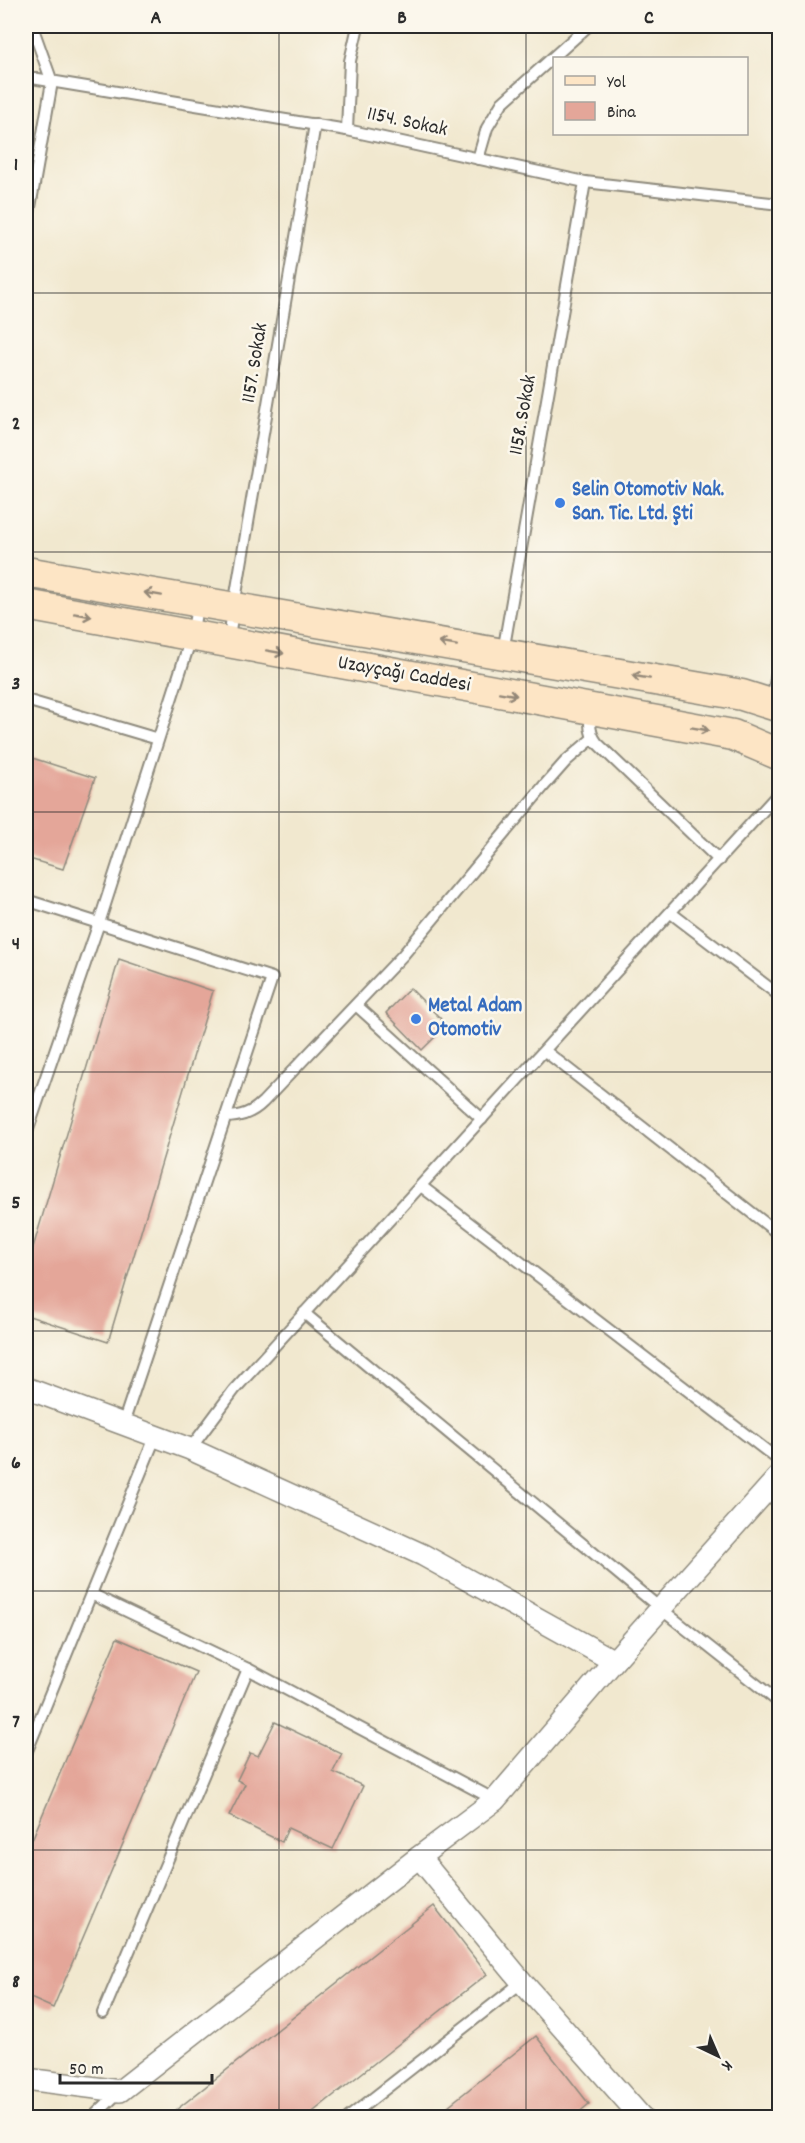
<svg xmlns="http://www.w3.org/2000/svg" width="805" height="2143" viewBox="0 0 805 2143" font-family="Dekko,sans-serif">
<style>
.building{fill:#e4a699}
.lines{fill:none;stroke-linecap:round;stroke-linejoin:round}
.lane-casing{stroke:#8e8a7d;stroke-width:14}
.street-casing{stroke:#8e8a7d;stroke-width:24}
.secondary-casing{stroke:#8e8a7d;stroke-width:33}
.lane{stroke:#fff;stroke-width:10}
.street{stroke:#fff;stroke-width:21}
.secondary{stroke:#fde5c5;stroke-width:30}
.oneway{stroke:#948878}
.grid{fill:none;stroke:#2b2b2b;stroke-width:1.5;stroke-opacity:0.55}
.shop-dot{fill:#3f7fe0;stroke:#fbf7ec;stroke-width:2}
.labels{text-anchor:middle;dominant-baseline:central;stroke-width:5;stroke-linejoin:round;paint-order:stroke}
.street-label{font-size:21px;fill:#2b2b2b;stroke:#fbf7ec}
.shop-label{font-size:21px;font-weight:bold;fill:#366cbe;stroke:#fbf7ec;text-anchor:start}
.neatline{fill:none;stroke:#2b2b2b;stroke-width:2}
.grid-label{font-size:20px;text-anchor:middle;font-weight:bold;fill:#2b2b2b}
</style>
<rect width="100%" height="100%" fill="#fbf7ec"/>
<filter id="ink" filterUnits="userSpaceOnUse"><feTurbulence type="fractalNoise" baseFrequency=".0167" numOctaves="2"/><feDisplacementMap in="SourceGraphic" scale="12" xChannelSelector="R" yChannelSelector="G"/><feConvolveMatrix kernelMatrix="1 2 1 2 8 2 1 2 1" color-interpolation-filters="sRGB"/></filter>
<filter id="wash" filterUnits="userSpaceOnUse"><feTurbulence type="fractalNoise" baseFrequency=".008" numOctaves="4" result="noise"/><feDisplacementMap in="SourceGraphic" scale="24" xChannelSelector="R" yChannelSelector="G"/><feGaussianBlur stdDeviation="1.35" result="paint"/><feColorMatrix in="noise" values="0 0 0 0 0 0 0 0 0 0 0 0 0 0 0 0 0 1.4 0 .05"/><feComposite in="paint" operator="in"/></filter>
<g filter="url(#wash)">
<rect width="100%" height="100%" fill="#f1e8cf"/>
<g id="blocks">
<g class="building">
<path d="M26,756L95,778L63,869L26,858Z"/>
<path d="M119,959L213,991L108,1342L26,1315V1271Z"/>
<path d="M410,988L447,1025L422,1050L386,1013Z"/>
<path d="M117,1638L196,1672L53,2008L26,1996V1854Z"/>
<path d="M275,1722L342,1754L333,1772L363,1786L333,1849L288,1828L282,1842L229,1816L245,1784L237,1780L250,1753L258,1756Z"/>
<path d="M434,1906L487,1974L415,2031L305,2118H166Z"/>
<path d="M536,2036L589,2104L572,2118H433Z"/>
</g>
</g>
</g>
<g filter="url(#ink)">
<use href="#blocks" fill-opacity="0" stroke="#8e8a7d" stroke-width="1.5"/>
<g class="lines">
<defs>
<g id="lane">
<path d="M26,77L347,130L585,182L780,204"/>
<path d="M347,130L350,61L358,26"/>
<path d="M478,159L487,128L502,103L588,26"/>
<path d="M26,230L52,82L32,26"/>
<path d="M228,642L315,124"/>
<path d="M503,652L585,182"/>
<path d="M26,700L158,739"/>
<path d="M772,701L780,657"/>
<path d="M593,711C588,723 589,733 597,743L719,860"/>
<path d="M26,900L272,978L123,1424"/>
<path d="M671,913L780,996"/>
<path d="M356,1005L482,1119"/>
<path d="M545,1051L780,1235"/>
<path d="M226,1117C241,1117 252,1113 263,1102L403,955L543,787L566,761L593,738"/>
<path d="M26,1135L99,923L192,635L198,602"/>
<path d="M421,1186L780,1461"/>
<path d="M304,1313L661,1609L780,1703"/>
<path d="M190,1449L234,1390L780,792"/>
<path d="M91,1594L248,1669L495,1800"/>
<path d="M26,1753L156,1435"/>
<path d="M103,2013L248,1669"/>
<path d="M92,2118L120,2091"/>
<path d="M348,2118L522,1982"/>
</g>
<g id="street">
<path d="M26,1388L190,1449L423,1555L614,1661"/>
<path d="M419,1857L522,1982L642,2118"/>
<path d="M26,2079L120,2091L419,1857L495,1800L614,1661L780,1475"/>
</g>
<g id="secondary">
<path d="M26,572L742,695L780,707"/>
<path d="M26,605L733,735L780,755"/>
</g>
</defs>
<use href="#lane" class="lane-casing"/>
<use href="#street" class="street-casing"/>
<use href="#secondary" class="secondary-casing"/>
<use href="#lane" class="lane"/>
<use href="#street" class="street"/>
<use href="#secondary" class="secondary"/>
</g>
<defs><path id="oneway-shaft" d="M-6 0H5M1.5-3L5.5 0L1.5 3" fill="none" stroke-width="1.6" stroke-linecap="round" stroke-linejoin="round" transform="scale(1.5)"/></defs>
<g class="oneway">
<use href="#oneway-shaft" transform="translate(153 594) rotate(-170)"/>
<use href="#oneway-shaft" transform="translate(83 615) rotate(10)"/>
<use href="#oneway-shaft" transform="translate(448 644) rotate(-170)"/>
<use href="#oneway-shaft" transform="translate(275 652) rotate(10)"/>
<use href="#oneway-shaft" transform="translate(641 677) rotate(-170)"/>
<use href="#oneway-shaft" transform="translate(508 694) rotate(10)"/>
<use href="#oneway-shaft" transform="translate(700 729) rotate(10)"/>
</g>
</g>
<path class="grid" d="M279,26V2118M526,26V2118M26,293H780M26,552H780M26,812H780M26,1072H780M26,1331H780M26,1591H780M26,1850H780"/>
<g class="shop-dot">
<circle cx="560" cy="503" r="6"/>
<circle cx="416" cy="1019" r="6"/>
</g>
<g class="labels">
<g class="street-label">
<text transform="translate(407 123) rotate(12)">1154. Sokak</text>
<text transform="translate(256 363) rotate(-81)">1157. Sokak</text>
<text transform="translate(524 415) rotate(-80)">1158. Sokak</text>
<text transform="translate(404 675) rotate(10)">Uzayçağı Caddesi</text>
</g>
<g class="shop-label">
<text x="572" y="491">Selin Otomotiv Nak.<tspan x="572" dy="24">San. Tic. Ltd. Şti</tspan></text>
<text x="428" y="1007">Metal Adam<tspan x="428" dy="24">Otomotiv</tspan></text>
</g>
</g>
<rect width="805" height="2143" fill="none" stroke="#fbf7ec" stroke-width="66"/>
<rect x="553" y="57" width="195" height="78" fill="#fbf7ec" stroke="#a8a59f" stroke-width="1.5"/>
<rect x="565" y="76" width="30" height="9" fill="#fde5c5" stroke="#a8a59f" stroke-width="1.5"/>
<text x="607" y="87" font-size="18" fill="#2b2b2b">Yol</text>
<rect x="565" y="102" width="30" height="18" fill="#e4a699" stroke="#a8a59f" stroke-width="1.5"/>
<text x="607" y="117" font-size="18" fill="#2b2b2b">Bina</text>
<g transform="translate(718 2056) rotate(136)" stroke="#fbf7ec" stroke-width="4.5" paint-order="stroke">
<path d="M0-4.5L10 22L0 15L-10 22Z" fill="#2b2b2b"/>
<text y="-9" font-size="16" font-weight="bold" text-anchor="middle" fill="#2b2b2b">K</text>
</g>
<path d="M60 2074v9h152v-9" fill="none" stroke="#2b2b2b" stroke-width="3"/>
<text x="69" y="2074" font-size="18" fill="#2b2b2b" stroke="#fbf7ec" stroke-width="4.5" paint-order="stroke">50 m</text>
<rect x="33" y="33" width="739" height="2077" class="neatline"/>
<g class="grid-label">
<text x="156" y="23">A</text>
<text x="402" y="23">B</text>
<text x="649" y="23">C</text>
<text x="16" y="170">1</text>
<text x="16" y="429">2</text>
<text x="16" y="689">3</text>
<text x="16" y="949">4</text>
<text x="16" y="1208">5</text>
<text x="16" y="1468">6</text>
<text x="16" y="1727">7</text>
<text x="16" y="1987">8</text>
</g>
</svg>
